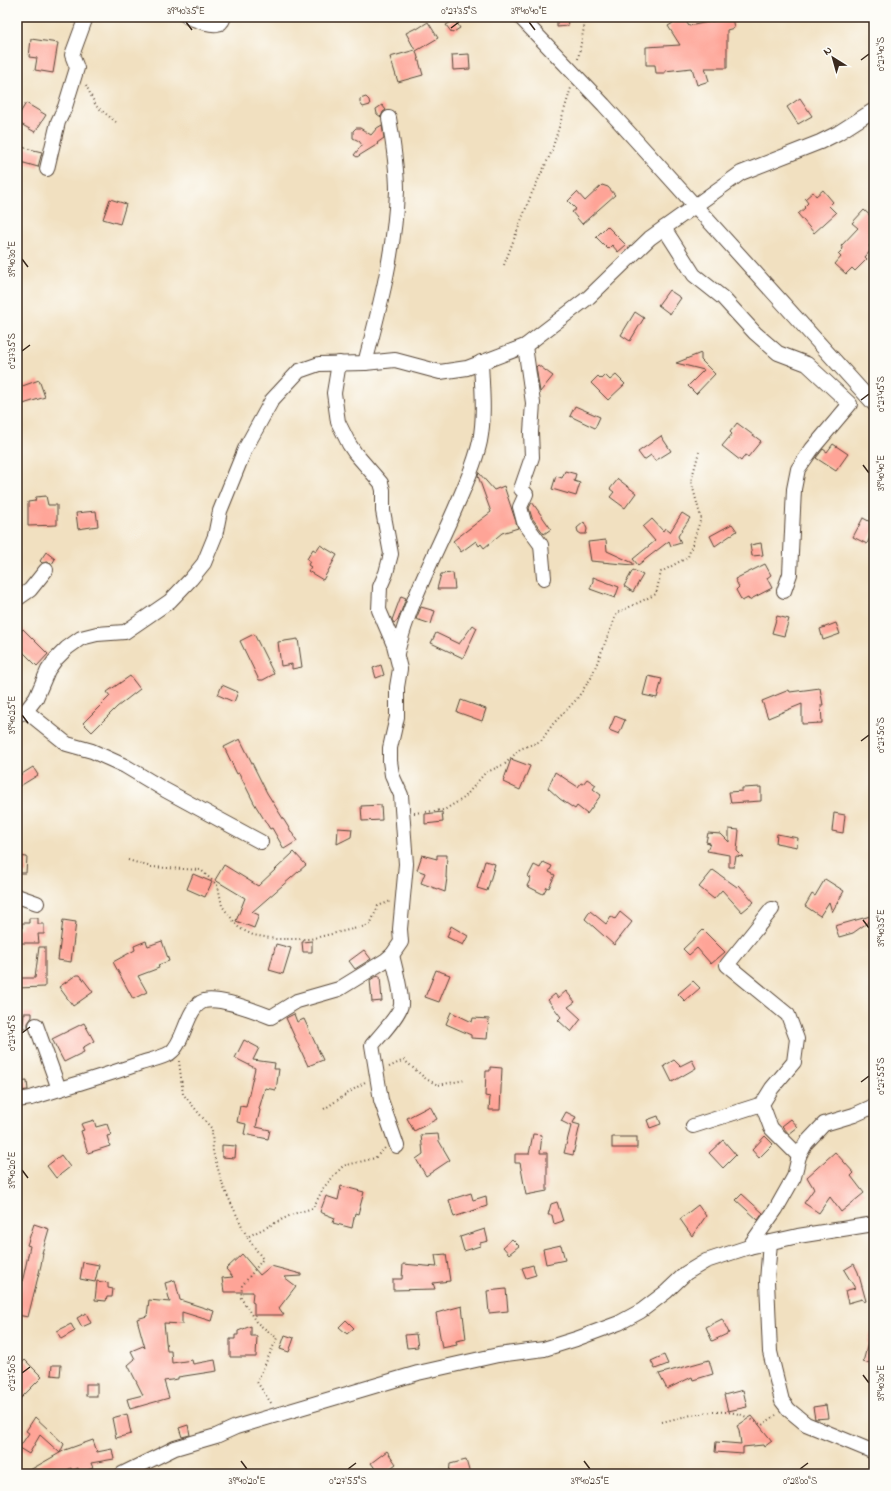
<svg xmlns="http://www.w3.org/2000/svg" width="891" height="1491" viewBox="0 0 891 1491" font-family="'Indie Flower',sans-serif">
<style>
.building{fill:#fea497}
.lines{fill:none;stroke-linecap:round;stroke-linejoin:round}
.minor-casing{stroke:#564536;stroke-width:16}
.path{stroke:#564536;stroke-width:2;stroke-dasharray:1 3;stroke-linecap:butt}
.minor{stroke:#fff;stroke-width:14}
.ticks{fill:none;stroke:#3b2a1e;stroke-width:1.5}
.neatline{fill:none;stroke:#3b2a1e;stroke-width:1.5}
.ticks-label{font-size:10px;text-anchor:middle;fill:#3b2a1e}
</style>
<rect width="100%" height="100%" fill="#fdfcf7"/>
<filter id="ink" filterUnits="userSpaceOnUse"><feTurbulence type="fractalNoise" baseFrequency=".025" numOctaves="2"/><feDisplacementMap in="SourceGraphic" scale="8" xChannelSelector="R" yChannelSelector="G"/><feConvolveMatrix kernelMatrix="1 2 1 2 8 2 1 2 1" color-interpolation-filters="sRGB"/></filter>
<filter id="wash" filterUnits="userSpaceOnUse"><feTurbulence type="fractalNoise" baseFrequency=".012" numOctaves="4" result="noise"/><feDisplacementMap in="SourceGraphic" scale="16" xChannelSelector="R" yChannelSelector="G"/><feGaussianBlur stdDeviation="0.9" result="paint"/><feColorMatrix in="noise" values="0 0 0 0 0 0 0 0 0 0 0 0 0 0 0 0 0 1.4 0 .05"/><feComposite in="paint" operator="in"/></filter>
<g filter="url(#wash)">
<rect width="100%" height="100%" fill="#f1e0c0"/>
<g id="blocks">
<g class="building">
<path d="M557,17H567L568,26L557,27Z"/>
<path d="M683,17L689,26L732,17L734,28L727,30V68H705L709,81L697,85L692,68L665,71V73H656L655,65H646V47L680,45L668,26Z"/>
<path d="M455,20L460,28L452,33L446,25Z"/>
<path d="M428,22L438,38L416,51L423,75L398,82L390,57L415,50L406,33L416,28L417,29Z"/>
<path d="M31,39L58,43L53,73L35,70L37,58L29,57Z"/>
<path d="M469,54L470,69L453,70L452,55Z"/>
<path d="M366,97L369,100L370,105L363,107L360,103V99Z"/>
<path d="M800,98L812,116L798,124L787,107Z"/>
<path d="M26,103L46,115L35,132L17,122V118Z"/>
<path d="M382,105L386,110L383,112L381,117L377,114L376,109Z"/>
<path d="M382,125L384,138L377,143L378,144L357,157L354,155L362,145L359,141L353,138V131L356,128H360L371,135L377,128Z"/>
<path d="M17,146L42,152L38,167L17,161Z"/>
<path d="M602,185L608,187L615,195L582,224L572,212L576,209L568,201L577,192L585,201Z"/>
<path d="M823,190L833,202L829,206L836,213L814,233L798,214L805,208L804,207L808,203L805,199L813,192L816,196Z"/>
<path d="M110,199L126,204L120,224L103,219Z"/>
<path d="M864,210L874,219V241L869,246L872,249L865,257L867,259L855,271L852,268L846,274L835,264L841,257L838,254L843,249L841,246L858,228L852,223Z"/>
<path d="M607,226L626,245L618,252L612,245L608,249L596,237Z"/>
<path d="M669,290L681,298L670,314L658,305Z"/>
<path d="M635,312L644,318L630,341L621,335Z"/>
<path d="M701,353V360L715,374L696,394L688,386L704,370L676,363Z"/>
<path d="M538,365L553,376L540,392L536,367Z"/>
<path d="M605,375L610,380L616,375L625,384L608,400L591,383L598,376L601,379Z"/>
<path d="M39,380L45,397L17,406V388Z"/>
<path d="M575,406L600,417L595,428L570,416Z"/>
<path d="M737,423L761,441L748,457L745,455L741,461L722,446L732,434L730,432Z"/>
<path d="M661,436L671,451L655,461L651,455L644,460L638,452Z"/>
<path d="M833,444L848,454L836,471L816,458L823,449L827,452Z"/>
<path d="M565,471L576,474L574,481L580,483L576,496L552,489L556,476L562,478Z"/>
<path d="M479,473L494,490L504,486L518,528L502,533L484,548L481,544L479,546L476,541L461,552L453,541L491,512L478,476Z"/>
<path d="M618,479L636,493L625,508L610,497L614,492L610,489Z"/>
<path d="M46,496L48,505H57V525L28,526V502L35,501L36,497Z"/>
<path d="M532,502L551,529L544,534L532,518L529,508Z"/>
<path d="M96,511L98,526L78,529L76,513Z"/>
<path d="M682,513L690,518L678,536L681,543L671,546L669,541L638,565L633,559L655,541L643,527L652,519L663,531L665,528L670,532Z"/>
<path d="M863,518L874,524V529L867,544L853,537Z"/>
<path d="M584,522L587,529L586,534H581L578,532L577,528Z"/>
<path d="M732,524L737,531L715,546L710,536Z"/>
<path d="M606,540L607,551L633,563V565L591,561L588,542Z"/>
<path d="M761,543L763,555L752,556L750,545Z"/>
<path d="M320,545L337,555L323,580L308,571L311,567L308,565L310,561L307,559L313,549L316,551Z"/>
<path d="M46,552L55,559L52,564L48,562L42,563L40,561Z"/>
<path d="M765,564L771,575L767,578L772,588L749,600L748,598L742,601L736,590L739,587L735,579Z"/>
<path d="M633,570L643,575L633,592L624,586Z"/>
<path d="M453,573L455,589H437L441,574Z"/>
<path d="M593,577L619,587L615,598L590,589L593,581Z"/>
<path d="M401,596L406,598L398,620L394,623L392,620Z"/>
<path d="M421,607L435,611L431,624L416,619Z"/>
<path d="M777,616L789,619L784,636L772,633Z"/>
<path d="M836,623L840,634L823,640L820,629Z"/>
<path d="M473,625L477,628L463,658L431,643L436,633L459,644Z"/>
<path d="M23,629L48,654L37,666L17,646V635Z"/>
<path d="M254,634L274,674L263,680H259L240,641Z"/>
<path d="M298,639L302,667L292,669V664L281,666L278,642Z"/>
<path d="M381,665L384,675L376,678L373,668Z"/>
<path d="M130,676L140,689L117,707L92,732L83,723L110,696L107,692Z"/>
<path d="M648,676L662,679L657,698L643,695Z"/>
<path d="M222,685L238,692L234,702L218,695Z"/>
<path d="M820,688L823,705H821L822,723L802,724V704L768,718L762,701L789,690L790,692Z"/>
<path d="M461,700L486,709L482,721L457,712Z"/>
<path d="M615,716L625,720L619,734L609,730Z"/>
<path d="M240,739L267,793L297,841L284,849L272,828L270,829L254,803L239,773L237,774L224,747Z"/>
<path d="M511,759L530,766L520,790L503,782Z"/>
<path d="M33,767L38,775L17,788V777Z"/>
<path d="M555,772L578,787L581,783L583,784L587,779L596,785L593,789L601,795L587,814L577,806L575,809L560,799L548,788Z"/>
<path d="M761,787V801L731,803L729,792L742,791V788Z"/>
<path d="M381,805L382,820L362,821L361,806Z"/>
<path d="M442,812L443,822L425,824V814Z"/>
<path d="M834,813L845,815L843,833L832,831Z"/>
<path d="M338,828L352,829L351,837L337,844Z"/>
<path d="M729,829L739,830L737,851L743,857L736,856L734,867H729V855L707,851L710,843L706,842L708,833L721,834L729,842Z"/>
<path d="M777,834L798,838L797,847L776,843Z"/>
<path d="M294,852L306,865L252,912L259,915L254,928L236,921L245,898L215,880L224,865L258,886Z"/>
<path d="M422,855L437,859V855H447L446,878H447L445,892L421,883L425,873L417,870Z"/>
<path d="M17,856L27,857L26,873H17Z"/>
<path d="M485,861L495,864L487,891L477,888Z"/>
<path d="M543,862L552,866L549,872L555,875L549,888L547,887L543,894L527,886L531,878L528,877L534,865L540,868Z"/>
<path d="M713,870L737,887L739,885L754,902L742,912L722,890L714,899L699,887Z"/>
<path d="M193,874L212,882L205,897L187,889Z"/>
<path d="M825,879L844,891L832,912L829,902L820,916L805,906L812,894L815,896Z"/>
<path d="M590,911L606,924L611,916L615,919L620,912L632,922L614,945L585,919Z"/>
<path d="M874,915V918L853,933L839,937L835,926Z"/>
<path d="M29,918H38V924H44V934H38L39,943H17V928H22V923H29Z"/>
<path d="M63,920L76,922L71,962L58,960Z"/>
<path d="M451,926L468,936L463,945L447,937Z"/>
<path d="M703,930L725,952L711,964L697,948L689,955L683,949Z"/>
<path d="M146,941L148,946L162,941L169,961L158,965L159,968L138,976L147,992L133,999L113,962L135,950L134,946Z"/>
<path d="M312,941V952H303L302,942Z"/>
<path d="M276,944L291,948L283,974L269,970Z"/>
<path d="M39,947H45V987L17,988V978H35Z"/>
<path d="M364,950L371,959L355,969L349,961Z"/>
<path d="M436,970L450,975L439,1002L425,997Z"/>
<path d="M76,975H80L93,992L73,1006L59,987Z"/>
<path d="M380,976L382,1001L372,1002L370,980L375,977Z"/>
<path d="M693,981L700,988L685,1001L678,994Z"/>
<path d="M566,991L575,1002L568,1007L581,1019L571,1032L558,1020L561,1017L548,1000L555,994L558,998Z"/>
<path d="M451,1012L472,1022L473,1018L489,1019L487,1039L471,1038V1035L446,1024Z"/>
<path d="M24,1013H32V1017L28,1023V1028H23Z"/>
<path d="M294,1014L297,1022L304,1019L323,1060L308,1066L286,1018Z"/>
<path d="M84,1023L94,1041L82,1048L84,1052L64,1062L52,1039Z"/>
<path d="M244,1040L259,1048L253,1060L275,1063L274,1069H279L276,1090L265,1088L259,1109L260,1110L256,1127L270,1130L268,1139L244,1134L246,1124L237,1122L240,1106L246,1107L255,1068L235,1058Z"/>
<path d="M674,1060L680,1066L692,1060L696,1068L672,1082L664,1066Z"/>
<path d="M490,1067L502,1068L500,1110H489L490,1097L485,1096L486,1071H490Z"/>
<path d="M27,1081L28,1090L17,1091V1082Z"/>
<path d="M430,1106L437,1119L414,1131L407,1118Z"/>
<path d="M566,1112L576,1117L573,1123L580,1125L573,1155L564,1153L571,1126L561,1121Z"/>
<path d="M658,1116L661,1124L650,1128L647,1120Z"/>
<path d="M791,1119L798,1127L789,1134L782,1126Z"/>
<path d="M94,1120L96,1127L107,1124L111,1135L107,1136L110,1146L88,1153L81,1131L84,1130L81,1124Z"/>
<path d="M438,1134L439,1141L450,1160L426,1176L416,1159L423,1154L421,1135Z"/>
<path d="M533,1134L542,1135L540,1153H547V1191L526,1195L520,1163H515V1154H529Z"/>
<path d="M765,1136L773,1144L759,1158L752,1150Z"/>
<rect x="612" y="1137" width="25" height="11"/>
<path d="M723,1140L736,1155L723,1168L709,1153Z"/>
<path d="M222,1145L236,1146L235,1158L222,1157Z"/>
<path d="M835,1152L854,1173L851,1176L864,1193L841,1212L830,1197L819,1213L804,1203L814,1189L807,1177Z"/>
<path d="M61,1155L70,1167L56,1178L47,1166Z"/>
<path d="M341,1186L364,1192L358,1214L355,1213L352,1228L333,1223L335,1218L320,1212L326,1196L338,1200Z"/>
<path d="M471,1193L473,1200L486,1196L487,1206L454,1217L449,1200Z"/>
<path d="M742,1194L763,1213L758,1220L736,1200Z"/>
<path d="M557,1202L563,1221L554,1224L552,1215H548L551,1204Z"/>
<path d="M698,1205L706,1216L692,1236L680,1219Z"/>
<path d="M34,1224L49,1229L42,1253H43L41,1265L28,1317L17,1315V1306L30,1246L27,1245Z"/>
<path d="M485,1229L488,1241L480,1243V1246L464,1251L460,1237Z"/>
<path d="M512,1239L519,1246L509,1254L503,1247Z"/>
<path d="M561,1245L565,1260L546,1264L543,1249Z"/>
<path d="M242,1254L260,1275L271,1266L301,1274V1276L284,1277L296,1286L279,1308L284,1315H254V1303L252,1302L253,1292H224L222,1278L233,1277L226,1269Z"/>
<path d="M446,1254L450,1281L433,1283L435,1289L393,1290V1279H402L403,1264L437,1267L435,1255Z"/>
<path d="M83,1262L99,1265L95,1282L80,1279Z"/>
<path d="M854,1264L858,1272L866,1301L864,1302L862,1299L848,1303L845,1291L855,1288L844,1270Z"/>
<path d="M533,1265L536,1275L526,1278L522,1268Z"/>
<path d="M175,1280L180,1300L214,1311L211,1321L182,1312V1324L164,1323L167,1351H171L172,1363L192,1360L193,1364L215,1360L217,1371L178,1377V1379L164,1381L169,1398L130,1409L127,1399L143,1395L128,1365L135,1359L131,1351L143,1346L145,1348L137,1319L147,1316L149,1300L170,1302L165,1283Z"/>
<path d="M97,1281L108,1283V1288L113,1289L112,1297H107L106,1301L95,1300Z"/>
<path d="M506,1289L508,1311L489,1313L487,1291Z"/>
<path d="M462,1306L466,1339L456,1341L457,1345L442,1348L436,1313Z"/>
<path d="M86,1313L91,1323L82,1327L77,1318Z"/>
<path d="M722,1319L729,1333L712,1341L706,1327Z"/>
<path d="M346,1320L354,1328L347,1334L339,1327Z"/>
<path d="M71,1324L75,1331L61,1339L57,1331Z"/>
<path d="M251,1326V1336H257L256,1357H230V1339H235V1335H238V1331Z"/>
<path d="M871,1332L874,1333V1365L863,1362Z"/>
<path d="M416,1334L418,1347L407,1348L405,1335Z"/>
<path d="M285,1335L294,1338L289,1352L280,1349Z"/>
<path d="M664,1355L668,1364L655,1369L651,1361Z"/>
<path d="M25,1360L42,1377L17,1402V1368Z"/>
<path d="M709,1360L713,1374L693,1380L692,1377L667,1389L659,1374Z"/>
<path d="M52,1365H61L60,1376L51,1375Z"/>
<rect x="86" y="1384" width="11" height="12"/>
<path d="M743,1390L747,1407L728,1411L724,1395Z"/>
<path d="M826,1405L828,1418L815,1419L813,1407Z"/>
<path d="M127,1414L131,1434L116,1438L112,1418Z"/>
<path d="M752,1416L772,1441L764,1447L763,1445L743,1447V1454L715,1452L716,1442L741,1444L739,1430L737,1426Z"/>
<path d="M35,1417L64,1444L60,1453L40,1435L29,1454L19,1448L29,1433L26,1431Z"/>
<path d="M188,1425L190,1435L182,1437L179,1428Z"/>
<path d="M93,1440L97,1452L112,1449L114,1459L91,1463L93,1468L80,1473L78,1468L72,1471L71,1468L60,1474H23L65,1450Z"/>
<path d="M387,1451L396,1464L383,1474H379L371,1463Z"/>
<path d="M466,1460L470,1474H449L450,1464Z"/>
</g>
</g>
</g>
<g filter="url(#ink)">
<use href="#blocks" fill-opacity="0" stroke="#564536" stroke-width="1"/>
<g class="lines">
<defs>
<g id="minor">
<path d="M188,17C194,19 211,26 217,24C221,24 223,20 224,17"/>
<path d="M520,17L604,105L874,404"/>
<path d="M47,169L58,122L65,107L77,68L72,55L86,17"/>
<path d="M664,228L694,275L723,298L755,333L778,353L807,364L850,404L812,449L798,469L794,489L790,574L784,591"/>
<path d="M525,346L533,403L531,432L532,457L521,489L526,494L520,507L524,522L541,545L544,578"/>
<path d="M365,363C380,307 395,249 397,191C397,167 393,142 389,118"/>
<path d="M17,599L30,590L46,570"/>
<path d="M397,653C409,603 434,557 455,509C464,488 475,465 480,441C485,415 482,388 481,362"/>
<path d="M26,711L67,744L92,751L125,766L165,790L261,842"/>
<path d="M17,715L26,711L36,698L48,670L56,659L67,648L81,638L97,634L125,632L170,601L191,579L204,563L215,536L220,511L245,449L272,400L299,371L319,364L365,363L395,360L440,372L467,368L525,346L589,297L650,238L741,173L820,142L838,133L874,110"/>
<path d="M17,896L37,903"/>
<path d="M772,909L727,965L788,1015L797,1039L794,1062L772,1088L762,1104L771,1128L799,1156"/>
<path d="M392,955C395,968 402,992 401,1005C400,1014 379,1037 372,1045L381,1100L397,1146"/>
<path d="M36,1025L59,1089"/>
<path d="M17,1100L31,1098C68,1086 105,1076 141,1063C150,1060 162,1058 170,1053C185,1043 186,1007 204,1001C219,997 256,1011 271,1017L297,1001L339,989L386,960L392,955L401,942L400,929L406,864L401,795L392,775L390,761V748L397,717V687L400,669L394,645L379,610L380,587L386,573L391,554L383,511V490L381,483L355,453L349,444L338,422L334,393L339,363"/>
<path d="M693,1126L762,1104"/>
<path d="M770,1242L767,1281L770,1352L782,1401L789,1410L806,1424L874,1452"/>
<path d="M749,1247L776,1209L794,1177L799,1156L806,1143L824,1124L854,1115L874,1106"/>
<path d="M122,1474L175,1448L216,1436L236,1427L418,1373L498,1355L544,1349L576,1339L619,1323L641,1311L666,1292L686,1273L706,1261L749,1247L798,1236L874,1224"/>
</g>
</defs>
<use href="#minor" class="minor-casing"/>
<g class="path">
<path d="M578,59L586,17"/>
<path d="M86,85L96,106L116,122"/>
<path d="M504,265L531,195L551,153L571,88"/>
<path d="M414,813L444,810L464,798L485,773L505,764L520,749L541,741L553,724L576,700L591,678L617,613L656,594L661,572L688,557L701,518L691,481L699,452"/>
<path d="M128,860L151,867L201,870L218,886L222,906L239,928L253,935L276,939H310L370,925L378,906L391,901"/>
<path d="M179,1061L183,1094L212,1129L213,1152L223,1186L247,1237"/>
<path d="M389,1067L404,1060L426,1079L438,1085L465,1080"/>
<path d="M324,1109L365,1082"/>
<path d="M271,1403L257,1382L277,1338L256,1322L241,1298L242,1286L263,1259L247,1237L293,1214L313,1208L324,1187L343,1166L375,1158L385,1148"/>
<path d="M662,1422C687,1416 717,1407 742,1415C749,1418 756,1422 762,1425L776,1415"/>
</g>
<use href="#minor" class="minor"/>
</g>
</g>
<path class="ticks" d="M186,22L192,30M529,22L535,30M451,28L459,22M861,60L869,54M22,259L28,267M22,351L30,345M861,400L869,394M863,465L869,473M22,715L28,723M861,741L869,735M863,920L869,928M22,1033L30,1027M861,1082L869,1076M22,1170L28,1178M22,1373L30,1367M863,1375L869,1383M241,1461L247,1469M584,1461L590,1469M348,1469L356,1463M800,1469L808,1463"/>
<rect width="891" height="1491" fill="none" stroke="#fdfcf7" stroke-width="44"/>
<g transform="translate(833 58) rotate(323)" stroke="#fdfcf7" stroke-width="3" paint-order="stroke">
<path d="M0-3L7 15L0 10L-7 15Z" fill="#3b2a1e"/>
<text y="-6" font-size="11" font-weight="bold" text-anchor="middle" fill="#3b2a1e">N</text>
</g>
<rect x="22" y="22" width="847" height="1447" class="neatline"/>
<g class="ticks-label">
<text x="186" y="14">39°40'35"E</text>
<text x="459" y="14">0°27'35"S</text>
<text x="529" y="14">39°40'40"E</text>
<text transform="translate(880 54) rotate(-90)" y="4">0°27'40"S</text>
<text transform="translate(11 259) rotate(-90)" y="4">39°40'30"E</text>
<text transform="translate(11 351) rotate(-90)" y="4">0°27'35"S</text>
<text transform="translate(880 394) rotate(-90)" y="4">0°27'45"S</text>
<text transform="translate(880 473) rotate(-90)" y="4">39°40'40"E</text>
<text transform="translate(11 715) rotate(-90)" y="4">39°40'25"E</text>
<text transform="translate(880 735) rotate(-90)" y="4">0°27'50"S</text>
<text transform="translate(880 928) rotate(-90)" y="4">39°40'35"E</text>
<text transform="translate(11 1033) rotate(-90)" y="4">0°27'45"S</text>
<text transform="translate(880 1076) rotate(-90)" y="4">0°27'55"S</text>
<text transform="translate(11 1170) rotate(-90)" y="4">39°40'20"E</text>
<text transform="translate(11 1373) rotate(-90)" y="4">0°27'50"S</text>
<text transform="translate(880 1383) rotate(-90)" y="4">39°40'30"E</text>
<text x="247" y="1484">39°40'20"E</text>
<text x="348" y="1484">0°27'55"S</text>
<text x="590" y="1484">39°40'25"E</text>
<text x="800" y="1484">0°28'00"S</text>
</g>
</svg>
